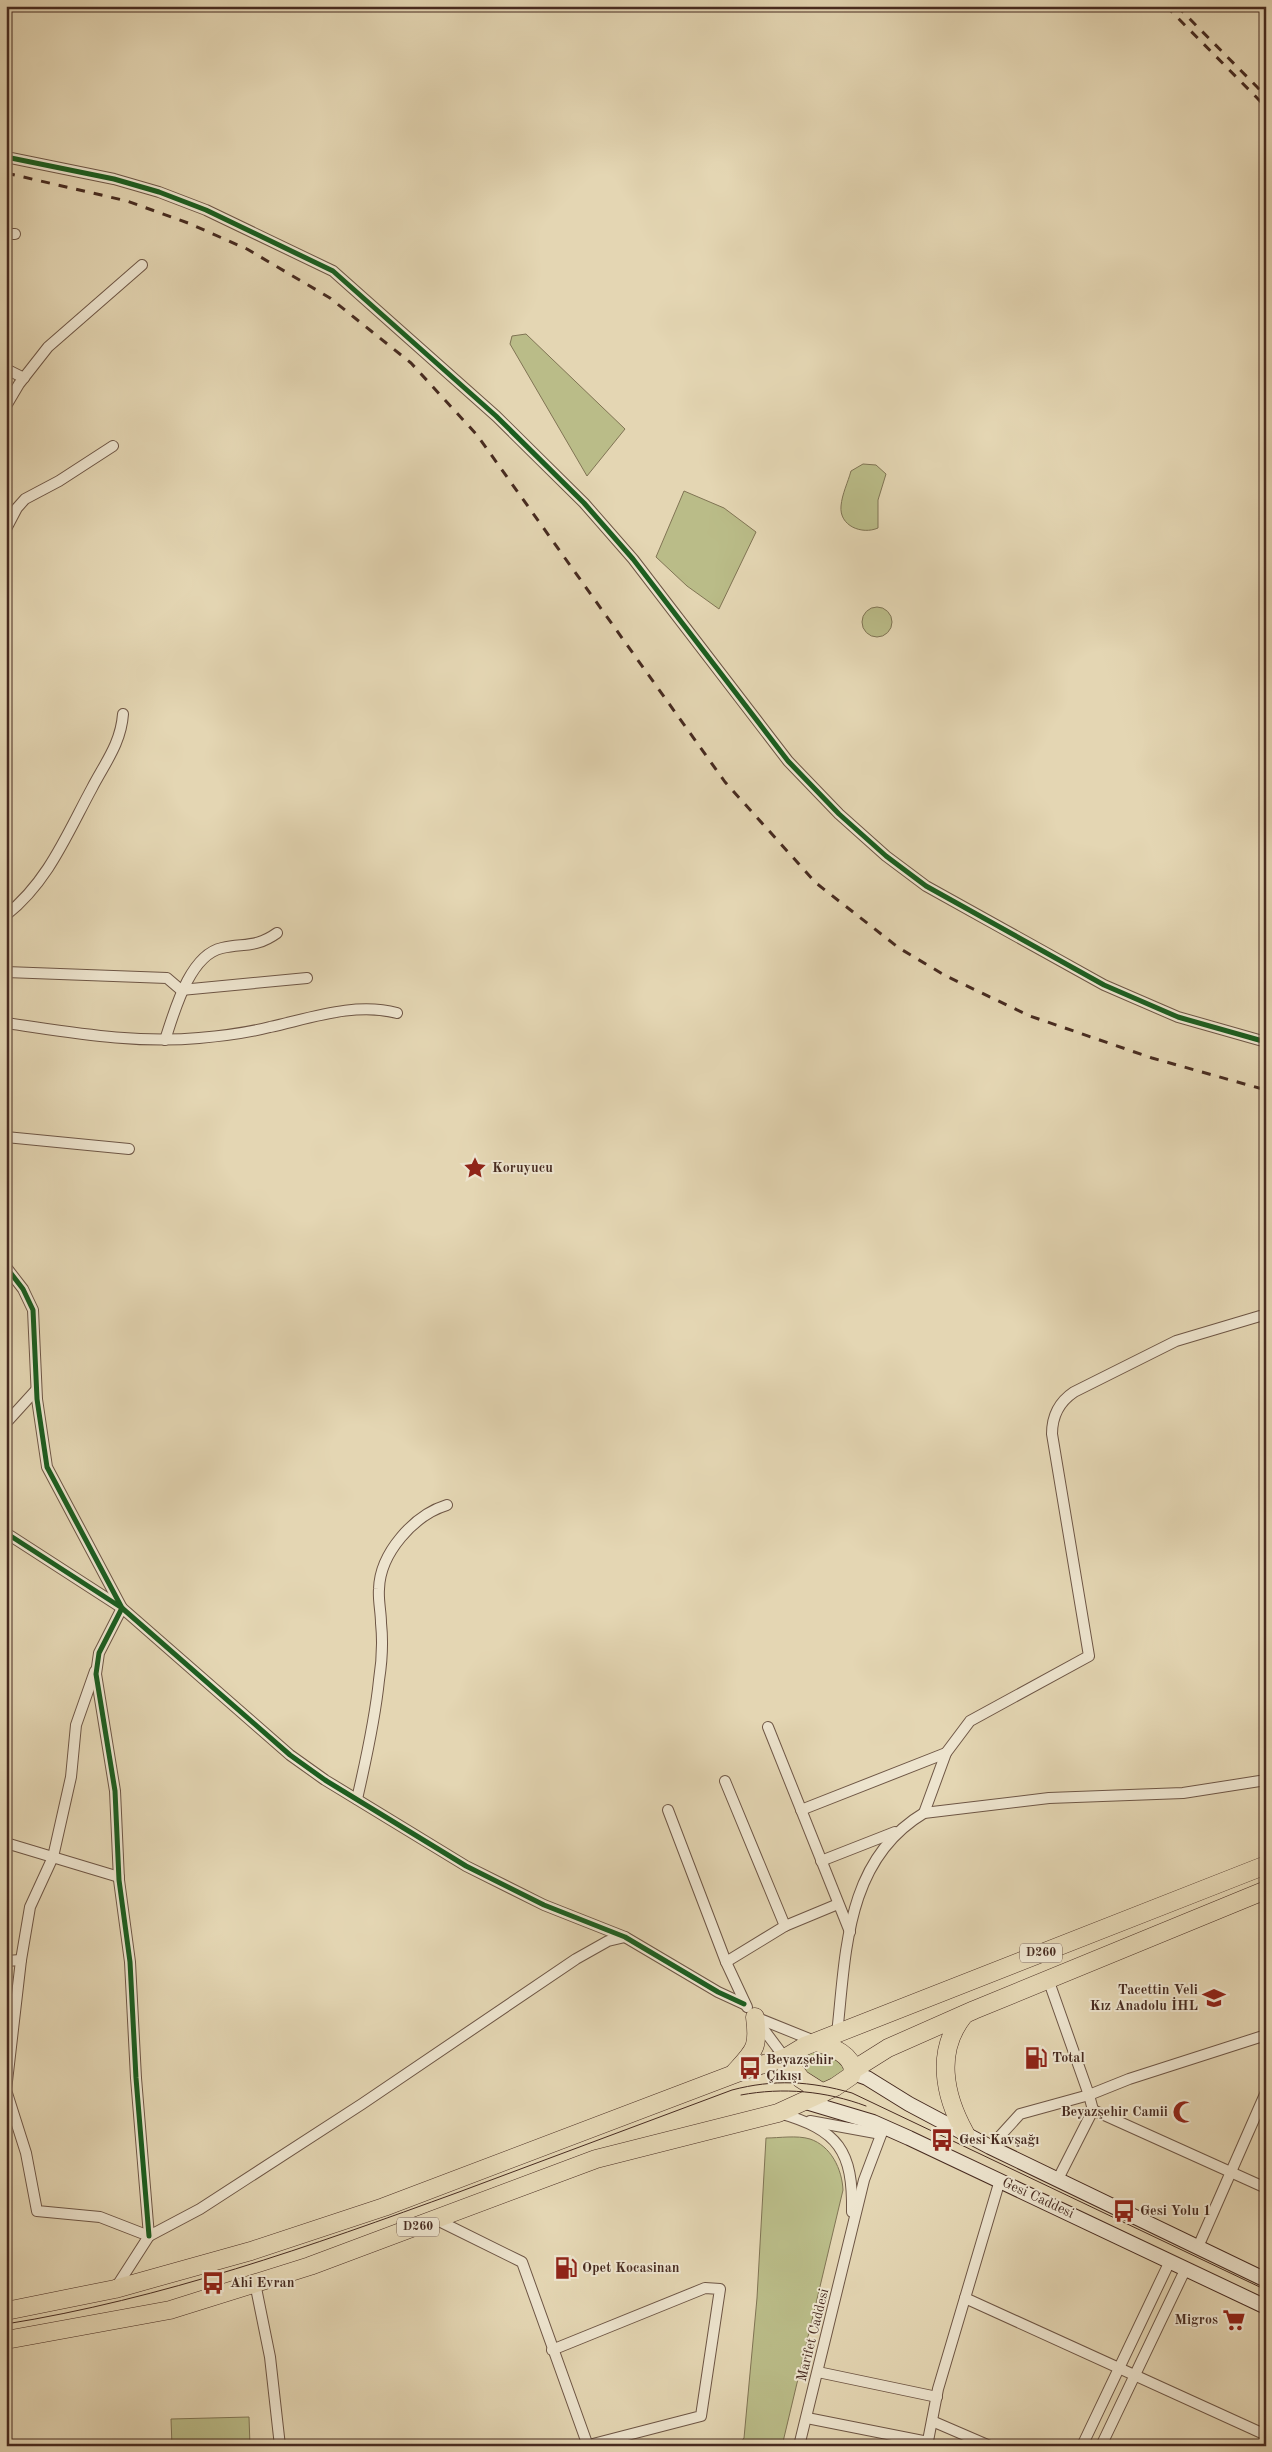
<svg xmlns="http://www.w3.org/2000/svg" width="1272" height="2452" viewBox="0 0 1272 2452" font-family="'Old Standard TT',serif">
<style>
.green{fill:#babc88;stroke:#807454}
.lines{fill:none;stroke-linecap:round;stroke-linejoin:round}
.street-casing{stroke:#6e5645;stroke-width:12}
.secondary-casing{stroke:#472b20;stroke-width:16}
.highway-casing{stroke:#472b20;stroke-width:19}
.street{stroke:#ede4ce;stroke-width:10}
.secondary{stroke:#ede4ce;stroke-width:14}
.highway{stroke:#e4d6b3;stroke-width:18}
.tram{stroke:#472b20;stroke-width:1}
.rail{stroke:#472b20;stroke-width:3;stroke-dasharray:9 9;stroke-linecap:butt}
.cycleway-casing{stroke:#ede4ce;stroke-width:8}
.cycleway{stroke:#1b5e20;stroke-width:5}
.labels{text-anchor:middle;dominant-baseline:central;stroke-width:4;stroke-linejoin:round;paint-order:stroke}
.shield{fill:#ede4ce;stroke:#796254;stroke-width:1}
.shield-label{font-size:12px;font-weight:bold;fill:#472b20}
.poi-label{font-size:14px;font-weight:bold;fill:#472b20;stroke:#ede4ce;text-anchor:start}
.street-label{font-size:14px;fill:#472b20;stroke:#ede4ce}
</style>
<rect width="100%" height="100%" fill="#e4d6b3"/>
<filter id="stains"><feTurbulence type="fractalNoise" baseFrequency=".004" numOctaves="4"/><feColorMatrix values="0 0 0 0 .2 0 0 0 0 .09 0 0 0 0 .02 0 0 0 .5 -.17"/></filter>
<radialGradient id="worn" r=".72"><stop offset=".6" stop-color="#630" stop-opacity="0"/><stop offset="1" stop-color="#630" stop-opacity=".3"/></radialGradient>
<g class="green">
<path d="M526,334L625,429L587,476L510,344L512,336Z"/>
<path d="M863,464L876,465L886,474L878,500V528C862,535 839,526 841,506C842,494 848,482 851,471Z"/>
<path d="M684,491L724,508L756,532L719,609L687,586L656,557Z"/>
<circle cx="877" cy="622" r="15"/>
<path d="M813,2052C827,2052 840,2059 846,2071L825,2087L798,2067V2058Z"/>
<path d="M766,2138C779,2138 797,2135 810,2139C831,2146 842,2169 843,2190L782,2446H738L744,2438L757,2298Z"/>
<path d="M249,2417L250,2446H172L171,2419Z"/>
</g>
<g class="lines">
<defs>
<g id="street">
<path d="M6,157L114,179L159,192L206,210L333,271L496,416L584,503L633,559L788,761L839,814L886,856L926,886L1104,985L1178,1017L1266,1042"/>
<path d="M6,234H15"/>
<path d="M6,369L24,378"/>
<path d="M6,406L19,384L48,347L142,265"/>
<path d="M6,529L17,508L25,499L59,481L113,446"/>
<path d="M6,915C48,882 67,834 92,788C105,763 121,743 123,714"/>
<path d="M6,972L167,978L181,990L307,978"/>
<path d="M6,1023C70,1032 134,1044 199,1038C223,1036 247,1033 270,1027C311,1018 355,1002 397,1013"/>
<path d="M165,1040C174,1013 189,955 222,948C244,943 256,948 277,933"/>
<path d="M6,1137L129,1149"/>
<path d="M6,1267L23,1289L33,1310L37,1399L47,1467L122,1608L99,1653L96,1674L115,1791L119,1880L130,1962L136,2078L149,2236"/>
<path d="M6,1423L36,1390"/>
<path d="M6,1533L122,1608L290,1755L325,1780L466,1866L544,1905L625,1937L718,1992L744,2004"/>
<path d="M768,1727L850,1932"/>
<path d="M725,1781L785,1926L838,1904"/>
<path d="M357,1799C366,1760 375,1720 379,1680C382,1661 383,1642 381,1623C381,1612 378,1600 379,1589C380,1553 414,1515 447,1505"/>
<path d="M668,1810L726,1962L747,2007"/>
<path d="M801,1810L946,1753"/>
<path d="M924,1813L946,1753L970,1721L1089,1656L1052,1434C1052,1416 1059,1402 1074,1392L1176,1341L1260,1316"/>
<path d="M6,1843L119,1877"/>
<path d="M821,1861L895,1832"/>
<path d="M6,1961L21,1960"/>
<path d="M726,1962L785,1926"/>
<path d="M755,2017L817,2042"/>
<path d="M758,2022L785,2058"/>
<path d="M837,2034C846,1953 845,1860 924,1813L1049,1798L1183,1793L1266,1780"/>
<path d="M6,2090L21,1960L30,1907L53,1857L71,1777L76,1725L95,1671"/>
<path d="M6,2090L26,2153L37,2211L100,2217L149,2236"/>
<path d="M1093,2110L1266,2188"/>
<path d="M779,2113C839,2130 853,2151 852,2212"/>
<path d="M810,2121L881,2134"/>
<path d="M990,2147L1020,2114L1089,2095L1048,1979"/>
<path d="M1058,2179L1093,2110L1089,2095L1129,2079L1266,2035"/>
<path d="M437,2220L522,2262L588,2446"/>
<path d="M1198,2247L1266,2092"/>
<path d="M255,2283L270,2357L280,2446"/>
<path d="M115,2289L149,2236L200,2209L362,2104L576,1959L608,1941L625,1937"/>
<path d="M965,2298L1266,2435"/>
<path d="M552,2350L705,2288L720,2289L701,2416L589,2445"/>
<path d="M818,2372L937,2397"/>
<path d="M807,2418L928,2442"/>
<path d="M932,2421L990,2446"/>
<path d="M799,2446L864,2180L884,2127"/>
<path d="M927,2446L938,2389L1000,2180"/>
<path d="M1082,2446L1170,2261"/>
<path d="M1101,2446L1186,2268"/>
</g>
<g id="secondary">
<path d="M853,2073L867,2078L909,2104L990,2147L1266,2280"/>
<path d="M806,2102L873,2122L909,2138L1266,2307"/>
</g>
<g id="highway">
<path d="M964,2015C935,2051 944,2095 965,2133"/>
<path d="M817,2042C830,2047 851,2053 853,2070"/>
<path d="M785,2058L801,2079L823,2093"/>
<path d="M734,2073C755,2050 759,2048 755,2017"/>
<path d="M6,2311L115,2289L251,2251L384,2207L750,2068L785,2058L805,2046L1266,1865"/>
<path d="M6,2340L170,2310L310,2266L596,2159L778,2113L835,2087L851,2076L853,2070L888,2048L974,2010L1266,1890"/>
</g>
</defs>
<use href="#street" class="street-casing"/>
<use href="#secondary" class="secondary-casing"/>
<use href="#highway" class="highway-casing"/>
<use href="#street" class="street"/>
<use href="#secondary" class="secondary"/>
<use href="#highway" class="highway"/>
<g class="tram">
<path d="M741,2095C783,2087 826,2091 866,2106"/>
<path d="M6,2324C162,2299 311,2246 459,2192C550,2158 641,2124 732,2090C774,2079 810,2081 852,2093L1266,2290"/>
</g>
<g class="rail">
<path d="M1166,6L1266,107"/>
<path d="M1177,6L1266,96"/>
<path d="M6,173L127,201L188,223L247,249L330,298L411,363L477,435L725,782L816,883L899,948L946,976L1030,1016L1152,1058L1266,1090"/>
</g>
<defs>
<g id="cycleway">
<path d="M6,157L114,179L159,192L206,210L333,271L496,416L584,503L633,559L788,761L839,814L886,856L926,886L1104,985L1178,1017L1266,1042"/>
<path d="M6,1267L23,1289L33,1310L37,1399L47,1467L122,1608L99,1653L96,1674L115,1791L119,1880L130,1962L136,2078L149,2236"/>
<path d="M6,1533L122,1608L290,1755L325,1780L466,1866L544,1905L625,1937L718,1992L744,2004"/>
</g>
</defs>
<use href="#cycleway" class="cycleway-casing"/>
<use href="#cycleway" class="cycleway"/>
</g>
<defs>
<symbol id="sight-bare" viewBox="-9 -9 18 18"><path d="M0-6L1.8-2.2L6-1.7L2.9 1.2L3.7 5.4L0 3.3L-3.7 5.4L-2.9 1.2L-6-1.7L-1.8-2.2Z" fill="#8f2418" stroke="#ede4ce" stroke-width="2.5" paint-order="stroke"/></symbol>
<symbol id="school-bare" viewBox="-9 -9 18 18"><path d="M0-5L7-2L0 1L-7-2ZM-4 1L0 2.5L4 1V4Q0 6-4 4Z" fill="#8f2418" stroke="#ede4ce" stroke-width="2.5" paint-order="stroke"/></symbol>
<symbol id="fuel-bare" viewBox="-9 -9 18 18"><path d="M-5.5-6h7V0h2V4h1.3V-2.5L3-4.5l.8-.8L6-3V5H2.5V1h-1V6h-7ZM-4.2-4.7v3.2H.2V-4.7Z" fill="#8f2418" stroke="#ede4ce" stroke-width="2.5" paint-order="stroke"/></symbol>
<symbol id="bus-bare" viewBox="-9 -9 18 18"><path d="M-5-6H5V4H4V6H2V4H-2V6H-4V4H-5ZM-3.5-4V0h7V-4ZM-3.5 1.2v1.5H-2V1.2ZM2 1.2v1.5H3.5V1.2Z" fill="#8f2418" stroke="#ede4ce" stroke-width="2.5" paint-order="stroke"/></symbol>
<symbol id="mosque-bare" viewBox="-9 -9 18 18"><path d="M3.5-4.9A6 6 0 1 0 3.5 4.9A5 5 0 1 1 3.5-4.9Z" fill="#8f2418" stroke="#ede4ce" stroke-width="2.5" paint-order="stroke"/></symbol>
<symbol id="supermarket-bare" viewBox="-9 -9 18 18"><path d="M-6-5.5h2.5l.6 2H6L4.5 2H-2.5L-4.4-4H-6ZM-1.5 3.2a1.3 1.3 0 1 0 .1 0ZM3 3.2a1.3 1.3 0 1 0 .1 0Z" fill="#8f2418" stroke="#ede4ce" stroke-width="2.5" paint-order="stroke"/></symbol>
</defs>
<g fill-rule="evenodd">
<use href="#sight-bare" x="459" y="1152" width="32" height="32"/>
<use href="#school-bare" x="1198" y="1982" width="32" height="32"/>
<use href="#fuel-bare" x="1020" y="2042" width="32" height="32"/>
<use href="#bus-bare" x="734" y="2052" width="32" height="32"/>
<use href="#mosque-bare" x="1168" y="2096" width="32" height="32"/>
<use href="#bus-bare" x="926" y="2124" width="32" height="32"/>
<use href="#bus-bare" x="1108" y="2195" width="32" height="32"/>
<use href="#fuel-bare" x="550" y="2252" width="32" height="32"/>
<use href="#bus-bare" x="197" y="2267" width="32" height="32"/>
<use href="#supermarket-bare" x="1218" y="2304" width="32" height="32"/>
</g>
<g class="labels">
<g class="shield">
<rect x="1020" y="1943.5" width="42" height="19" rx="4"/>
<rect x="397" y="2217.5" width="42" height="19" rx="4"/>
</g>
<g class="shield-label">
<text x="1041" y="1953">D260</text>
<text x="418" y="2227">D260</text>
</g>
<g class="poi-label">
<text x="492" y="1168">Koruyucu</text>
<text x="1198" y="1990" text-anchor="end">Tacettin Veli<tspan x="1198" dy="16">Kız Anadolu İHL</tspan></text>
<text x="1052" y="2058">Total</text>
<text x="766" y="2060">Beyazşehir<tspan x="766" dy="16">Çıkışı</tspan></text>
<text x="1168" y="2112" text-anchor="end">Beyazşehir Camii</text>
<text x="959" y="2140">Gesi Kavşağı</text>
<text x="1140" y="2211">Gesi Yolu 1</text>
<text x="582" y="2268">Opet Kocasinan</text>
<text x="230" y="2283">Ahi Evran</text>
<text x="1218" y="2320" text-anchor="end">Migros</text>
</g>
<g class="street-label">
<text transform="translate(1038 2198) rotate(25)">Gesi Caddesi</text>
<text transform="translate(813 2335) rotate(-76)">Marifet Caddesi</text>
</g>
</g>
<rect width="1272" height="2452" fill="none" stroke="#e4d6b3" stroke-width="25"/>
<rect x="8" y="8" width="1257" height="2437" fill="none" stroke="#472b20" stroke-width="2.5"/>
<rect x="12" y="12" width="1247" height="2427" fill="none" stroke="#472b20"/>
<rect width="100%" height="100%" filter="url(#stains)"/>
<rect width="100%" height="100%" fill="url(#worn)"/>
</svg>
